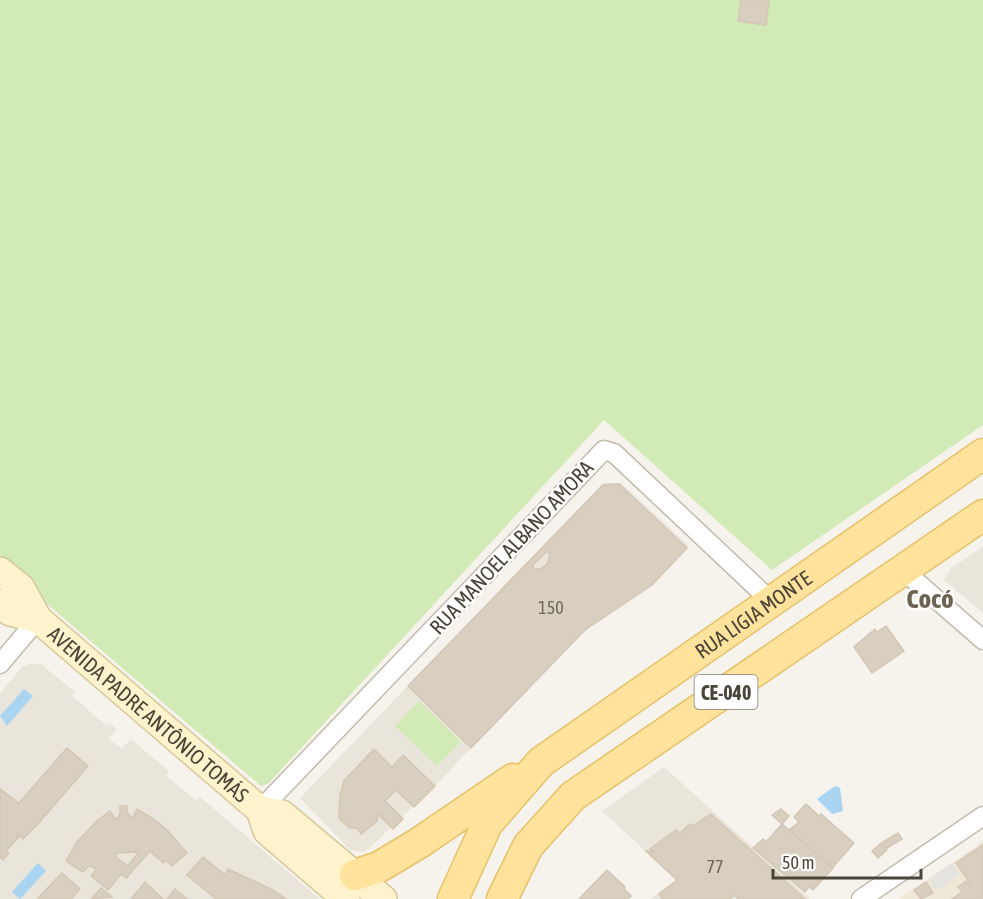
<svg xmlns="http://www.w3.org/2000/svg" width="983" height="899" viewBox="0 0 983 899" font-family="'Asap Condensed',sans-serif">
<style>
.residential{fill:#eae5da}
.education{fill:#efe8d6}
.green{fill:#d2eab5}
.parking{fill:#e5e3e0}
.water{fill:#a9d4f2}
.building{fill:#d8cfc1;stroke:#d3c7b4;stroke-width:1.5;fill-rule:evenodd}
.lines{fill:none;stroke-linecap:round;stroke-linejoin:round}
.street-casing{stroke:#c2bbae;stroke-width:21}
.secondary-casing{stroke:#d6c79b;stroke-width:30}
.primary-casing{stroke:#e6c16a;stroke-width:33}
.street{stroke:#fff;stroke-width:18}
.secondary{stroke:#fff3cd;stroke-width:27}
.primary{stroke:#ffe39c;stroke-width:30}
.labels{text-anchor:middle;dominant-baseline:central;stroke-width:5;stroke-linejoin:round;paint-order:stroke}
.number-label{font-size:18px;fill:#6e675b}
.shield{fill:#fff;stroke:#817c74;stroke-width:1.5}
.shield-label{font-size:20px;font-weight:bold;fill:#4b4439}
.street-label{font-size:21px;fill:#4b4439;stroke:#fff}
.district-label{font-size:27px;font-weight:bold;fill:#6e6250;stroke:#fff}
</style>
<rect width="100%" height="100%" fill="#f6f3ec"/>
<g class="residential">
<path d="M603,483H621L688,545L651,584L586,627L435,786L365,852L350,850L300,798Z"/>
<path d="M983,547V613L944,580L951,568Z"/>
<path d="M30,664H41L75,692L72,696L106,725L109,722L117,729L109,739L122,749L131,739L169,771L166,776L197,801L200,797L320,899H0V693L23,666Z"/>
<path d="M664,767L810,899H650L677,880L602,811Z"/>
</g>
<path class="education" d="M983,841V899H899L928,879L936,890L959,874L952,863Z"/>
<g class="green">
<path d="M0,0H983V425L772,570L604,420L269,783L261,786L0,564Z"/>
<path d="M419,701L461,742L437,766L395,726Z"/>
</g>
<path class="parking" d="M952,863L960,874L936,891L928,879Z"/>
<g class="water">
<path d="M24,689L33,696L7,726L0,716Z"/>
<path d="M835,786L840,788L843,811L832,814L817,799Z"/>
<path d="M38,863L46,871L20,899L12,892Z"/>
</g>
<g class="building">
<path d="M741,0H769L766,25L738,21Z"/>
<path d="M619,484L687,548L652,585L585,630L471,748L408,686L603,485ZM547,551L550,554L548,563L542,568L534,570L533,565Z"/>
<path d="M886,626L904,651L872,673L854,647L875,629L877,632Z"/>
<path d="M67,748L88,766L37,825L23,839L16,833L19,837L6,851L9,853L3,860L0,857V789L19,803Z"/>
<path d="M374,749L392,767L403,755L435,786L414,807L396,790L385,801L403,819L393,829L378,814L377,821L361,834L357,828H349L339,818L340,795L344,781Z"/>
<path d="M806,804L819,816L821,814L854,843L832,868L789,830L799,822L794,817Z"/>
<path d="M120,806H127V813L133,818L137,809L154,819L167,830L187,853L172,866L166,860L163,863L150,851L126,878L121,874L108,890L91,876L96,870L93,867L89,866L83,872L66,861L77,842L98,820L110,811L116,820L120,814ZM116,853L137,852L138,853L128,866L116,857Z"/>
<path d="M781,809L789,816L782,824L772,815Z"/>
<path d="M711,814L805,899H738L735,895L730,899H663L659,894L677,880L646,851L653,852L650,849L676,830L680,833L690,824L693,826Z"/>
<path d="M782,824L833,868L813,890L809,887L805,892L753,848L763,839L766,842Z"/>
<path d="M898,833L902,839L887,848L883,842Z"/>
<path d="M881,843L887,850L878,858L872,851Z"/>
<path d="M983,845V899H952L962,892L958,887L966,881L970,887L972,886L956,863Z"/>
<path d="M203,857L225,875L228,869L273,890L286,899H216L187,875Z"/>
<path d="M607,870L625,887L624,889L631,896L628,899H579Z"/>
<path d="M62,873L80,889L71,899H37Z"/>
<path d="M145,882L163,899H131Z"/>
<path d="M926,882L933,893L921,899L914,890Z"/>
<path d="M101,888L112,897L91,899Z"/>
<path d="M175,889L187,899H167Z"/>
</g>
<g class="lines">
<defs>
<g id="street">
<path d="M904,571L983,640"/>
<path d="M0,664L38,619"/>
<path d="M260,810L604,450L614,453L772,602"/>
<path d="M861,899L983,816"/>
</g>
<g id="secondary">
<path id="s1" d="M0,571L21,588L38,619L260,810L267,831L346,899"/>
<path d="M0,603L10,612L38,619"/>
<path d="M260,810L282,814L383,899"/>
</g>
<g id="primary">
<path d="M355,875L379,867L419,843L513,779"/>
<path id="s2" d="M453,899L487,824L541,762L983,454"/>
<path d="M502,899L528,846L573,796L983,515"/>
</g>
</defs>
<use href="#street" class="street-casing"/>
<use href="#secondary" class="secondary-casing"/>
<use href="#primary" class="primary-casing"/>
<use href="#street" class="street"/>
<use href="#secondary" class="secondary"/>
<use href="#primary" class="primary"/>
</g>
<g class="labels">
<g class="number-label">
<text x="551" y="607">150</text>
<text x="715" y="866">77</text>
</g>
<rect class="shield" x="694.5" y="675" width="63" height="34" rx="4.5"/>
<g class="shield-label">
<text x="726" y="692">CE-040</text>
</g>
<g class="street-label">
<text transform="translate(511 547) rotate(-47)">RUA MANOEL ALBANO AMORA</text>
<text stroke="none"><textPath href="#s2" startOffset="423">RUA LIGIA MONTE</textPath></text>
<text stroke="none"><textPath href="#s1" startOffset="208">AVENIDA PADRE ANTÔNIO TOMÁS</textPath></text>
</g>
<g class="district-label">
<text x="930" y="598">Cocó</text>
</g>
</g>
<path d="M773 869v9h148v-9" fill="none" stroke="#4b4439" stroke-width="3"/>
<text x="782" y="869" font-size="18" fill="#4b4439" stroke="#ffffff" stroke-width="4.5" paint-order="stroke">50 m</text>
</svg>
